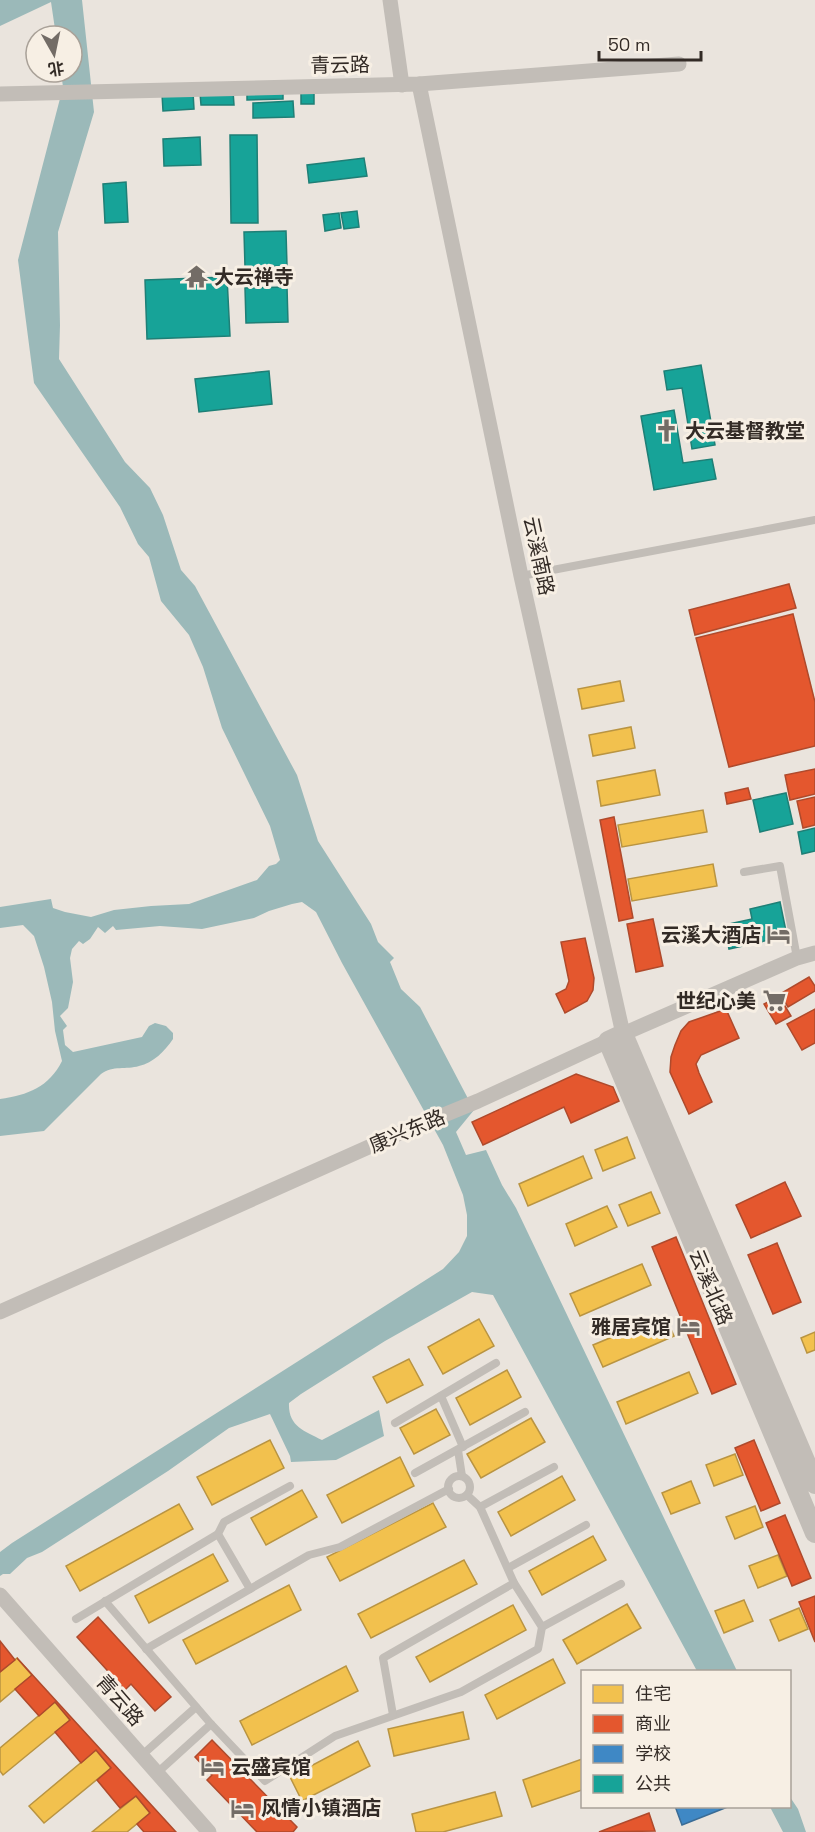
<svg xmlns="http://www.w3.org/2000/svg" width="815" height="1832" viewBox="0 0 815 1832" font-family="'Space Grotesk','Noto Sans SC',sans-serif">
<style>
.water{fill:#9bb9b9}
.homes{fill:#f2c14e;stroke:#b99442;stroke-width:1.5}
.shops{fill:#e4572e;stroke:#af4a2c;stroke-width:1.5}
.schools{fill:#3f88c5;stroke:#3b6c95;stroke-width:1.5}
.public{fill:#17a398;stroke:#1f7f76;stroke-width:1.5}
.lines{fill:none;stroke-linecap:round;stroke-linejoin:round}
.service{stroke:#c2bdb7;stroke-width:8}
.minor{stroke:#c2bdb7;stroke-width:15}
.tertiary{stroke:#c2bdb7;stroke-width:20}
.labels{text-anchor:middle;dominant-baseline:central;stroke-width:6;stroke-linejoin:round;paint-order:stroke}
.street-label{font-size:20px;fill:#332b26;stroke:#f7efe4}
.poi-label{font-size:20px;font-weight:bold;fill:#332b26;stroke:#f7efe4;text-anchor:start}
</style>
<rect width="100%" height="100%" fill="#eae4dd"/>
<g class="water">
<path d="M0,0H82L94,112L58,232L60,325L59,359L125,462L150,488L163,515L181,570L195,586L297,775L318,841L371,924L378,942L394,958L390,962L401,989L420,1007L474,1110L456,1132L466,1155L486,1150L502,1185L516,1208L737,1671H697L493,1295L472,1292L385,1341L301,1394L289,1403C288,1426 304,1431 322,1440L379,1410L384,1436L336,1460L291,1462L290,1456L270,1414L229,1428L168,1471L42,1552L27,1558L10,1574H3L0,1576V1552L12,1543L443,1269L459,1252L467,1236V1215L463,1195L443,1145L342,963L316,912L302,902L292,904L269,911L254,918L202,929L160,926L116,930L113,926L105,933L98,927L90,939L83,944L79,941L72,949L70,958L73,982L68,1008L60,1016L67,1026L63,1030L65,1045L73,1052L142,1037L149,1026L155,1023L166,1026L173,1033V1039C165,1051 153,1063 139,1066C126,1070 113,1065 101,1074L44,1131L0,1136V1099C28,1095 49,1087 62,1061L55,1031L52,1002L44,967L34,936L23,925L0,928V907L51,899L53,908L65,912L91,917L114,910L151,906L189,904L257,880L269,866L276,864L280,860L270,826L222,728L203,667L189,635L161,601L149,557L138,544L120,507L34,383L18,260L63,87L61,72H72V36H56L51,2L0,26Z"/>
<path d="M790,1797L798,1809L806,1832H783L770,1807L790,1806Z"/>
</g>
<g class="homes">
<path d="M620,681L624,701L582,709L578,689Z"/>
<path d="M631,727L635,748L593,756L589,735Z"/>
<path d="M655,770L660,795L601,806L597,781Z"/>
<path d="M703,810L707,832L622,847L618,825Z"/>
<path d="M713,864L717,886L632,901L628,879Z"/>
<path d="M627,1137L635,1158L603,1171L595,1150Z"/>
<path d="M583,1156L592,1178L528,1206L519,1184Z"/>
<path d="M651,1192L660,1213L628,1226L619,1205Z"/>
<path d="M607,1206L617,1227L575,1246L566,1224Z"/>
<path d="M642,1264L651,1285L580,1316L570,1294Z"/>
<path d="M665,1315L674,1336L603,1367L593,1345Z"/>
<path d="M479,1319L494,1346L443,1374L428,1347Z"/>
<path d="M815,1332V1350L807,1353L801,1338Z"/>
<path d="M409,1359L423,1385L387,1403L373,1377Z"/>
<path d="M507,1370L521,1397L470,1425L456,1398Z"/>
<path d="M689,1372L698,1393L626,1424L617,1402Z"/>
<path d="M436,1409L450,1435L414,1454L400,1428Z"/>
<path d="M531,1418L545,1442L481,1478L467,1454Z"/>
<path d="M270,1440L284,1468L212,1505L197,1477Z"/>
<path d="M735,1454L743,1475L714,1486L706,1465Z"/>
<path d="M400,1457L414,1486L342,1523L327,1495Z"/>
<path d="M562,1476L575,1500L511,1536L498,1512Z"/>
<path d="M691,1481L700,1503L671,1514L662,1493Z"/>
<path d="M302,1490L317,1517L266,1545L251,1518Z"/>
<path d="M433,1503L446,1527L340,1581L327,1557Z"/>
<path d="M179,1504L193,1529L80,1591L66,1566Z"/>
<path d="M755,1506L763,1527L735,1539L726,1517Z"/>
<path d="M593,1536L606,1560L542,1595L529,1571Z"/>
<path d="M213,1554L228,1581L149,1623L135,1596Z"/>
<path d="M778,1555L787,1576L758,1588L749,1566Z"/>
<path d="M464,1560L477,1584L371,1638L358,1614Z"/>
<path d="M289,1585L301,1610L196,1664L183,1640Z"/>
<path d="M744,1600L753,1621L724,1633L715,1611Z"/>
<path d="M627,1604L641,1628L577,1664L563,1640Z"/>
<path d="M513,1605L526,1630L430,1682L416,1657Z"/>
<path d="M799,1608L808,1629L779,1641L770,1620Z"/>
<path d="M17,1658L32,1675L0,1702V1672Z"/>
<path d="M553,1659L565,1683L497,1719L485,1695Z"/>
<path d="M346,1666L358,1691L252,1745L240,1721Z"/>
<path d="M55,1702L70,1720L3,1775L0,1771V1748Z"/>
<path d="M463,1712L469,1739L394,1756L388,1729Z"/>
<path d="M358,1741L370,1766L302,1801L290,1777Z"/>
<path d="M96,1750L111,1768L44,1823L29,1806Z"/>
<path d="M582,1759V1790L532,1807L523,1780Z"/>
<path d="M495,1792L502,1816L443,1832H416L412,1814Z"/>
<path d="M136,1796L150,1813L127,1832H92Z"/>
</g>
<g class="shops">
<path d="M789,584L796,608L695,635L689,610Z"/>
<path d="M793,614L815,702V746L729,767L696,638Z"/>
<path d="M815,769V794L790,800L785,775Z"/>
<path d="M748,788L751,799L727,804L725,793Z"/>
<path d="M815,797V825L803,828L797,801Z"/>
<path d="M614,817L633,918L619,921L600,820Z"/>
<path d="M653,919L663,966L636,972L627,924Z"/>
<path d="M585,938L594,978L593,990L587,1001L565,1013L556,994L566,989L569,981L561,942Z"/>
<path d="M809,977L815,986V991L788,1007L780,994Z"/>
<path d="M779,996L791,1016L776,1024L764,1004Z"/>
<path d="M726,1009L739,1038L701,1055L696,1064L699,1073L712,1102L689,1114L670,1072L671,1057L675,1045L681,1031L689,1022Z"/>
<path d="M815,1009V1043L802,1050L787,1024Z"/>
<path d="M576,1074L613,1087L619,1101L571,1123L564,1107L483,1145L472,1122Z"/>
<path d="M785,1182L801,1216L751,1238L736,1205Z"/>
<path d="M676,1237L736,1384L712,1394L652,1247Z"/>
<path d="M777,1243L801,1302L773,1314L748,1255Z"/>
<path d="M754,1440L780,1503L761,1511L735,1448Z"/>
<path d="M785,1515L811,1578L792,1586L766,1523Z"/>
<path d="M815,1596V1642L799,1602Z"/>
<path d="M98,1617L171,1697L155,1711L131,1684L125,1690L77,1637Z"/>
<path d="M0,1641L15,1660L0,1672Z"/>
<path d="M17,1658L176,1832H144L137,1824L150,1813L136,1796L120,1808L97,1780L111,1768L96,1750L81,1763L55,1732L70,1720L55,1702L39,1716L15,1689L32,1675Z"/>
<path d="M212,1740L297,1827L293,1832H257L207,1780L212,1775L195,1757Z"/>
<path d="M649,1813L655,1831L599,1832Z"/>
</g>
<path class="schools" d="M675,1806H730L682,1825Z"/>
<g class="public">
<path d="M283,90V99L247,100V91Z"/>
<path d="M233,91L234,105H201L200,93Z"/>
<rect x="301" y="91" width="13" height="13"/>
<path d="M193,92L194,109L163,111L162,94Z"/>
<path d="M293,101L294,117L253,118V103Z"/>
<path d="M230,135H257L258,223H231Z"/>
<path d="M200,137L201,165L164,166L163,139Z"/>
<path d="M364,158L367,176L309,183L307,165Z"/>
<path d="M126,182L128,222L105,223L103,184Z"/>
<path d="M357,211L359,227L344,229L341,213Z"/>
<path d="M339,213L341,228L325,231L323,215Z"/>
<path d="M286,231L287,266L245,267L244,232Z"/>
<path d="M227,277L230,336L147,339L145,280Z"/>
<path d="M287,287L288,322L246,323L245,288Z"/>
<path d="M701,365L715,445L692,449L682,388L667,390L664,371Z"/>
<path d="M269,371L272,404L199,412L195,379Z"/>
<path d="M674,410L683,463L712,459L716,479L654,490L641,416Z"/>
<path d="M786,793L793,824L760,832L753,800Z"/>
<path d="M815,828V851L802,854L798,832Z"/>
<path d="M780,902L787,936L729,949L724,925L752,919L750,909Z"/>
</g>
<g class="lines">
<g class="service">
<path d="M521,576L815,520"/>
<path d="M744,872L780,866L797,958"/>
<path d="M441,1396L463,1447"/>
<path d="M395,1423L496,1363"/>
<path d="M458,1450L462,1476"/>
<path d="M415,1473L525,1412"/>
<circle cx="459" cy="1487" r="11"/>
<path d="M480,1507L554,1467"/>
<path d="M508,1568L586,1525"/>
<path d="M250,1589L218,1534L224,1522L290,1486"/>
<path d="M105,1601L211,1724L265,1781L335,1736L461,1692L538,1649L542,1627L514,1583L480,1507L467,1495"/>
<path d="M76,1619L218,1534"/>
<path d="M542,1627L621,1584"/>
<path d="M146,1649L309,1555L340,1547L449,1489"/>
<path d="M393,1715L383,1658L514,1583"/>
<path d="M141,1756L196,1707"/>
<path d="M157,1773L211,1724"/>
</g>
<g class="minor">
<path d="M390,0L402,85"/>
<path d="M419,84L521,576L623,1034L797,958L815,953"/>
<path d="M0,94L419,84L679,64"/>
<path d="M0,1312L400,1133L478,1101L608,1041"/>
<path d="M0,1595L209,1832"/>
</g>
<path class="tertiary" d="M815,1484L623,1034L608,1041L815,1533"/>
</g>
<defs>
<symbol id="temple-bare" viewBox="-9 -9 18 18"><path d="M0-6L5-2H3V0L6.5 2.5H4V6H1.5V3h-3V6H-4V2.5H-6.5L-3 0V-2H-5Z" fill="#736c66" stroke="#f7efe4" stroke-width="2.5" paint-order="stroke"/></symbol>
<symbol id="church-bare" viewBox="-9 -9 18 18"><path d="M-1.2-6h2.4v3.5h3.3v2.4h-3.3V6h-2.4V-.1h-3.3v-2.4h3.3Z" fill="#736c66" stroke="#f7efe4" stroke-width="2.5" paint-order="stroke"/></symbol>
<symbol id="hotel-bare" viewBox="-9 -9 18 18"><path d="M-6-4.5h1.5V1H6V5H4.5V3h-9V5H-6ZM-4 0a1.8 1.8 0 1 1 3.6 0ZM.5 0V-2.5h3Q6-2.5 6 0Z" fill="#736c66" stroke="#f7efe4" stroke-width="2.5" paint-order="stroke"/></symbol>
<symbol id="supermarket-bare" viewBox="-9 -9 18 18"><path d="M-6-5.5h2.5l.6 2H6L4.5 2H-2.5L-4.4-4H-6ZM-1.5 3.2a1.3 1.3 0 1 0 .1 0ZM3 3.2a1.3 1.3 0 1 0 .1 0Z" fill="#736c66" stroke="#f7efe4" stroke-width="2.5" paint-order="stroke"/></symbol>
</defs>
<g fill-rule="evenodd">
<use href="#temple-bare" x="180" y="260" width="33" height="33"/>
<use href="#church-bare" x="650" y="414" width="33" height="33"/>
<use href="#hotel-bare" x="762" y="918" width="33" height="33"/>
<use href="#supermarket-bare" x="758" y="984" width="33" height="33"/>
<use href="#hotel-bare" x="672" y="1310" width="33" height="33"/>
<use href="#hotel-bare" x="196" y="1750" width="33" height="33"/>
<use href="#hotel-bare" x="226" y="1792" width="33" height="33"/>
</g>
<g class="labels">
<g class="street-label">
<text transform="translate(340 65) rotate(-1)">青云路</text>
<text transform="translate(539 556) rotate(78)">云溪南路</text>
<text transform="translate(407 1131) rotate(-23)">康兴东路</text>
<text transform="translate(711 1287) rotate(67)">云溪北路</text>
<text transform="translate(120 1700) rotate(49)">青云路</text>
</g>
<g class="poi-label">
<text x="214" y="277">大云禅寺</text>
<text x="685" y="431">大云基督教堂</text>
<text x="761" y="935" text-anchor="end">云溪大酒店</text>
<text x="756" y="1001" text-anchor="end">世纪心美</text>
<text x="671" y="1327" text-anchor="end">雅居宾馆</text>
<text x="231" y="1767">云盛宾馆</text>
<text x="261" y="1808">风情小镇酒店</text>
</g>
</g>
<rect x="581" y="1670" width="210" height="138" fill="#f7efe4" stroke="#a9a198" stroke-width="1.5"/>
<rect x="593" y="1685" width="30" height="18" fill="#f2c14e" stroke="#a9a198" stroke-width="1.5"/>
<text x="635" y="1700" font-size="18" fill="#332b26">住宅</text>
<rect x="593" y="1715" width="30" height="18" fill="#e4572e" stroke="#a9a198" stroke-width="1.5"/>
<text x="635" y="1730" font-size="18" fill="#332b26">商业</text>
<rect x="593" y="1745" width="30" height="18" fill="#3f88c5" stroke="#a9a198" stroke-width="1.5"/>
<text x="635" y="1760" font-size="18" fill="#332b26">学校</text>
<rect x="593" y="1775" width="30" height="18" fill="#17a398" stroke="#a9a198" stroke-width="1.5"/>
<text x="635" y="1790" font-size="18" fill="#332b26">公共</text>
<g transform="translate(54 54) rotate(171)"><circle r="28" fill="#f7efe4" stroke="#a9a198" stroke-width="1.5"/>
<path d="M0-4.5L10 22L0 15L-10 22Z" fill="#736c66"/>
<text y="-9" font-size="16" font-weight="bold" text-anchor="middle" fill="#332b26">北</text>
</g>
<path d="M599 51v9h102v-9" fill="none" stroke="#332b26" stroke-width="3"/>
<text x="608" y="51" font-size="18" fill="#332b26" stroke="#f7efe4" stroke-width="4.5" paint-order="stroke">50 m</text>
</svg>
